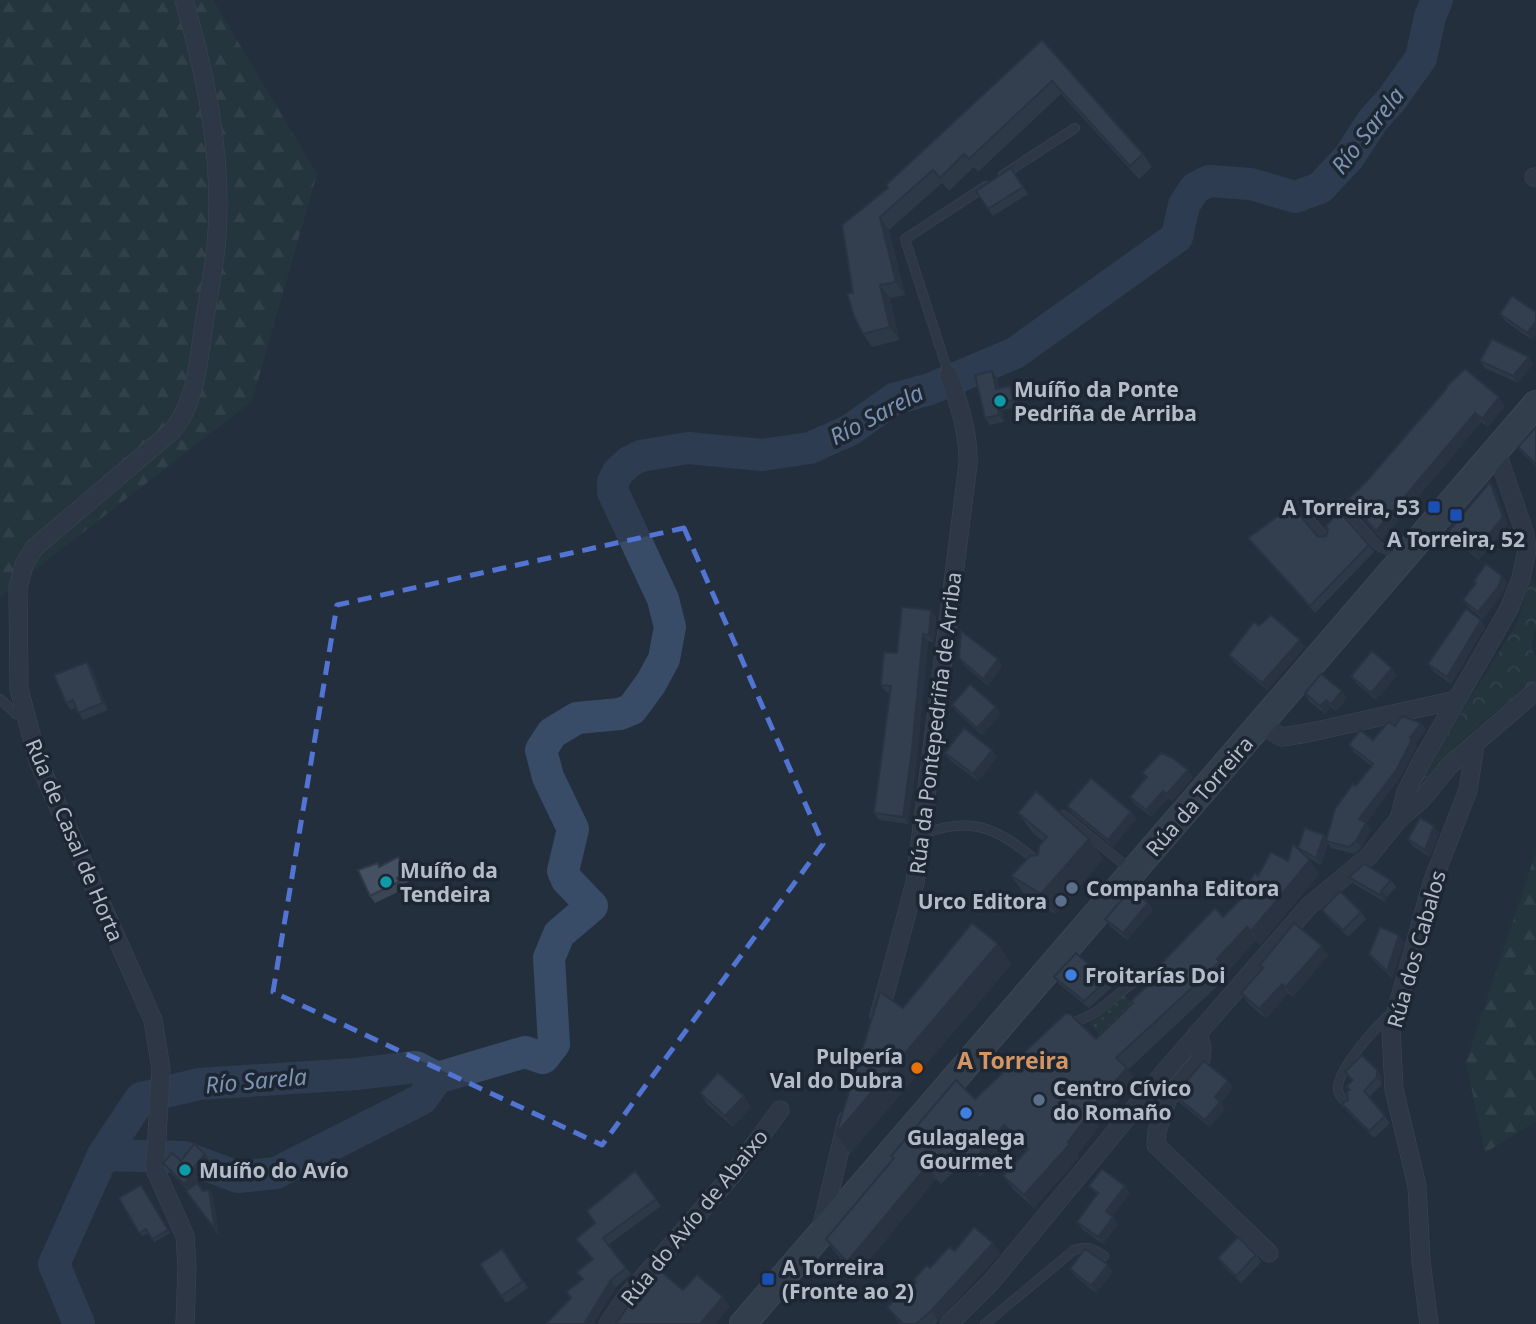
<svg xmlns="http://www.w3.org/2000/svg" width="1536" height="1324" viewBox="0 0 1536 1324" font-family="'Noto Sans',sans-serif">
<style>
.grass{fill:url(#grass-dots)}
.forest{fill:url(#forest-firs)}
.park{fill:url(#park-crowns)}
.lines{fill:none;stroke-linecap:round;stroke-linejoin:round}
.river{stroke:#394c67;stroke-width:32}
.service-casing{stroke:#565f6c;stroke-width:10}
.minor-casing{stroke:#565f6c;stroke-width:19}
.secondary-casing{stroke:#565f6c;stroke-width:28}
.service{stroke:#38414e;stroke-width:9}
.minor{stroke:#38414e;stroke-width:18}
.secondary{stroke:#465061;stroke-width:26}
.wall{fill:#3b4654}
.shaded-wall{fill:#303945}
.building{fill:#455162;stroke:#303945;stroke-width:2}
.marked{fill:none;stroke:#5274d3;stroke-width:5;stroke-dasharray:14 9;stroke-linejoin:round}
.culture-dot{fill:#0f9aa8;stroke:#1d2633;stroke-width:2.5}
.transit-dot{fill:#1a4fb4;stroke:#1d2633;stroke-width:2.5}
.service-dot{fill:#5c6f8a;stroke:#1d2633;stroke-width:2.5}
.shop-dot{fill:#3f7fe0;stroke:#1d2633;stroke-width:2.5}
.food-dot{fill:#e8710a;stroke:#1d2633;stroke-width:2.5}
.labels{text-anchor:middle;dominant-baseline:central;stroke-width:7;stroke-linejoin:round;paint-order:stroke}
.poi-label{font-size:21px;font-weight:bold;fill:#b4bcc9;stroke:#1d2633;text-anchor:start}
.street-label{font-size:21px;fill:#b4bcc9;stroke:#1d2633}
.water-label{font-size:23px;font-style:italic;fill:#7c92b1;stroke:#1d2633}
.neighbourhood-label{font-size:23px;font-weight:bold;fill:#d59563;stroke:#1d2633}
</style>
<defs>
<pattern id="grass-dots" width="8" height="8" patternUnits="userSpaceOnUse" patternTransform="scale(1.75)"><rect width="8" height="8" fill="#263c3f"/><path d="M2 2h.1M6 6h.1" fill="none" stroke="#435659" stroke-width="1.8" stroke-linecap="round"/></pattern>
<pattern id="forest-firs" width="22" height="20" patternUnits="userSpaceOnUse" patternTransform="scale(1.75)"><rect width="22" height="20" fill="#263c3f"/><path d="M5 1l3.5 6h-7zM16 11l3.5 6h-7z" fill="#435659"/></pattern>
<pattern id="park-crowns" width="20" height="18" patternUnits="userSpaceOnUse" patternTransform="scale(1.75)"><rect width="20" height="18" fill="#263c3f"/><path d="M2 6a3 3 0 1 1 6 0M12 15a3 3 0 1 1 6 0" fill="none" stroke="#435659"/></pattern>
</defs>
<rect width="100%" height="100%" fill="#242f3e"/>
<path class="grass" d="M1123,993L1143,1017L1105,1041L1089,1023Z"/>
<g class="forest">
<path d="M0,0H213L317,174L252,401L0,597Z"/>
<path d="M1536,852V1121L1485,1153L1466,1062Z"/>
</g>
<path class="park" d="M1531,579L1536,586V627L1531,647L1536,657V680C1494,712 1453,744 1420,785L1418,783L1516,625Z"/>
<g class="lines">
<g class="river">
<path d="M103,1155L141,1098L199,1084L356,1074L416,1067L437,1078"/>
<path d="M79,1324L54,1264L103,1155L184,1157L238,1177L276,1173L422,1099L437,1078L525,1052L543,1058L554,1044L549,958L559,934L592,906L567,880L563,871L573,829L548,777L541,750L552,733L577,718L620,714L632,709L651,683L664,659L670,627L663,599L613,492V482L618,472L629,462L641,456L688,448L762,455L810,448L850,430L894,399L930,389L1015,353L1177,237L1184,205L1195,188L1209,181L1251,184L1295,197L1320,188L1349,157L1373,120L1392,99L1421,58L1430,17L1437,0"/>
</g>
<defs>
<g id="service">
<path d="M1003,175L1075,128"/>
<path d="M949,375L905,239L986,186"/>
<path d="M1326,538L1309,519L1311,514L1332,504H1341L1378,546L1399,555"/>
<path d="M0,699L16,714L25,716"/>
<path d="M1064,815L1132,871"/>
<path d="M923,834C974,815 998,829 1038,862"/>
<path d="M1077,1021C1100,1014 1116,993 1136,981"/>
<path d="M1347,1104C1343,1099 1339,1096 1338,1090C1336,1070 1378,1024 1393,1012"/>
<path d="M985,1324L1074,1250C1087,1245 1093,1249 1104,1256"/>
</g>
<g id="minor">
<path d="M184,0C207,79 224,163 216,247C213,275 207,303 203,331C198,364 195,405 172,431L34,548L24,565L18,588L19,689L38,761L153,1020L161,1069L155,1169L185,1236L187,1266L185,1324"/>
<path d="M1534,177L1536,178"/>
<path d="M1260,725L1282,737L1307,733L1456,700"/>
<path d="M1399,819L1422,799L1450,765L1536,691"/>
<path d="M879,1016L915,883L968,464C969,433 959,404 949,375"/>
<path d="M1197,1033L1202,1047L1201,1059L1168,1098L1157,1131L1156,1145L1269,1253"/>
<path d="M821,1229L847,1120"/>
<path d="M608,1324L627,1296L733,1174L780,1110"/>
<path d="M949,1324L992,1281L1167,1069L1309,906L1369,856L1399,819L1406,792L1421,762L1509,609L1521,578L1527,550L1525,534L1496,450"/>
<path d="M1429,1324L1421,1261L1417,1186L1394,1089L1391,1030L1432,883L1468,790L1475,745"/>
</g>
<path id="secondary" d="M743,1324L1536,404"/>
</defs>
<use href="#service" class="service-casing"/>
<use href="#minor" class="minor-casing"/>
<use href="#secondary" class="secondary-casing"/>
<use href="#service" class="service"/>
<use href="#minor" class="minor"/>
<use href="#secondary" class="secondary"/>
</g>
<g class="wall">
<path d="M1042,40L1143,154L1152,167L1139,179L1061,94L978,172L974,167L949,191L942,183L889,230L905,295L890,298L899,340L872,347L863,334L853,293L888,188Z"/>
<path d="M1011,168L1028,194L993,216L976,191Z"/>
<path d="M1512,296L1532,340L1505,321L1500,314Z"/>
<path d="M1480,361L1533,364L1518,383L1485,368Z"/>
<path d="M997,378L999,388L1015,393L1018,407L1002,410L1004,422L990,425L985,418Z"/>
<path d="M1447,389L1505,406L1488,427L1481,422L1382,540L1354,508L1348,499L1366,482Z"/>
<path d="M1536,427V466L1523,454L1518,447Z"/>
<path d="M1490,482L1495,489L1507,524L1479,560L1453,539L1448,532Z"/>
<path d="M1318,537L1369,545L1374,552L1315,613L1253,545L1248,538Z"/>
<path d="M1502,576L1507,583L1502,594L1483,619L1468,607L1463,600L1475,583L1474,581Z"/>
<path d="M931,610L936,617L934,642L928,641L917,757L908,824L879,820L874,813L890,693L886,692L881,685Z"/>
<path d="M1481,620L1485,627L1451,684L1433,671L1428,664Z"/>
<path d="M1259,626L1305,647L1267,690L1234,662L1229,655Z"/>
<path d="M959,658L1002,666L988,686L964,665Z"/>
<path d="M87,662L92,669L108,710L83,720L76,708L71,710L66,703Z"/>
<path d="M1397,675L1376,700L1356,683L1351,676Z"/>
<path d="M1342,691L1347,698L1336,711L1331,707L1325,714L1309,701L1305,693Z"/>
<path d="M952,705L996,707L1001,714L982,735L957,712Z"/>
<path d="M1421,723L1426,730L1415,744L1417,746L1401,776L1366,823L1371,830L1361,848L1354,854L1331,848L1328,843L1321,865L1307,857L1319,874L1260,945L1256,940L1227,972L1229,975L1128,1070L1136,1081L1097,1124L1099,1126L1077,1155L1079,1157L1034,1208L1013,1189L1003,1176L1026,1151L1013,1138L981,1177L964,1162L941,1184L936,1179L856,1276L835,1252L826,1239L894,1159L891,1156L975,1099L1096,1039L1133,1004L1158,976L1154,971L1223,917L1247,893L1244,889L1258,876L1288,861L1298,848L1324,835L1327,839L1356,786L1371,766L1354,752L1349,745L1373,740L1395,726Z"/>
<path d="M945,753L997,757L978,781L950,760Z"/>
<path d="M1142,773L1193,777L1172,801L1168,798L1151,817L1135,804L1130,797L1146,779Z"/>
<path d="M1067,806L1131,812L1136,819L1113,847L1072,813Z"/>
<path d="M1018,813L1089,839L1103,859L1055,914L1026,896L1011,876L1038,855L1043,841L1033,833Z"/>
<path d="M1434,826L1439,833L1430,857L1413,846L1408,839Z"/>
<path d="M403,864L412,880L402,885L404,889L375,903L370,896L380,867Z"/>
<path d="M1349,877L1391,880L1396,887L1387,897L1385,902L1354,884Z"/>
<path d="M1148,903L1153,910L1127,940L1110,926L1105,919Z"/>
<path d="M1322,910L1361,912L1366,919L1348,937L1327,917Z"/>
<path d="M1404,942L1392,978L1374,961L1369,954Z"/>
<path d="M1328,955L1293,997L1288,993L1266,1019L1248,1003L1241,993L1263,968L1260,965Z"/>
<path d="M1054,977L1107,980L1112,987L1089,1008L1059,984Z"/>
<path d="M1377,1070L1382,1077V1084L1369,1097L1390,1123L1374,1138L1347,1111L1342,1104L1348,1100L1349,1091L1346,1087L1352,1081L1345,1072Z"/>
<path d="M1228,1081L1233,1088L1221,1103L1225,1109L1210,1127L1179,1102L1174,1095Z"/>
<path d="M700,1093L751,1107L733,1127L707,1104Z"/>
<path d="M205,1154L210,1161L196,1177L198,1180L194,1185L203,1191L209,1190L213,1196L219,1236L186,1191L188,1190L168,1170L163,1163L181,1161Z"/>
<path d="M635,1171L661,1206L608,1245L631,1274L616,1287L593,1324H546L571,1298L582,1279L577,1272L593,1260L576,1239L595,1223Z"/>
<path d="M141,1185L170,1233L154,1242L148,1233L142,1236L119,1198Z"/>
<path d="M1089,1186H1125L1130,1193L1112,1216L1118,1224L1103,1244L1082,1229L1077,1222L1097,1195Z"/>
<path d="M502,1249L528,1288L506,1303L480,1264Z"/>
<path d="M955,1251L1000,1254L935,1324H900L887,1307L916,1282L930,1268Z"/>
<path d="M1256,1255L1261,1262L1241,1283L1223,1265L1218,1258Z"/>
<path d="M1070,1269L1113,1272L1096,1293L1075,1276Z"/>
</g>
<g class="shaded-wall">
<path d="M880,217L889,230L905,295L896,282Z"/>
<path d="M880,285L890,298L899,340L890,327Z"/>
<path d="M1536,322V335L1532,340L1527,333Z"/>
<path d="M1529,357L1533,364L1518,383L1513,376Z"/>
<path d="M992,371L997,378L1001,396L996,389Z"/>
<path d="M1010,386L1015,393L1018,407L1013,400Z"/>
<path d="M1499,397L1505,406L1488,427L1482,419Z"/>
<path d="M997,403L1002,410L1004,422L999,415Z"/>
<path d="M1475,413L1481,422L1382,540L1376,531Z"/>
<path d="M1490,482L1495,489L1507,524L1479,560L1474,553Z"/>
<path d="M1502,576L1507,583L1502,594L1483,619L1478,612Z"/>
<path d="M931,610L936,617L934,642L929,635Z"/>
<path d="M1481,620L1485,627L1451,684L1447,677Z"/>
<path d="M923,634L928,641L917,757L908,824L903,817Z"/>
<path d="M1300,640L1305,647L1267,690L1262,683Z"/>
<path d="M998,659L1002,666L988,686L983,679Z"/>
<path d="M87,662L92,669L108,710L103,703Z"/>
<path d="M1392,668L1397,675L1376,700L1371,693Z"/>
<path d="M1342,691L1347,698L1336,711L1331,704Z"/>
<path d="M1326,700L1331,707L1325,714L1320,706Z"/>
<path d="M996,707L1001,714L982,735L977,728Z"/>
<path d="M1421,723L1426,730L1415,744L1417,746L1401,776L1366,823L1371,830L1361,848L1356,841L1359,819L1410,738Z"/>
<path d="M992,750L997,757L978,781L973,774Z"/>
<path d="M1188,770L1193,777L1172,801L1167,794Z"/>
<path d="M1163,791L1168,798L1151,817L1146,810Z"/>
<path d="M1131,812L1136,819L1113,847L1108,840Z"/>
<path d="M1434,826L1439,833L1430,857L1425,850Z"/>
<path d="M1324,835L1329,841H1326L1328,843L1321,865L1316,858Z"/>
<path d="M1089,839L1103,859L1055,914L1041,894Z"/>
<path d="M1310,860L1319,874L1260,945L1251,931Z"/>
<path d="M1382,890L1387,897L1385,902L1380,895Z"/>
<path d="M1148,903L1153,910L1127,940L1123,933Z"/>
<path d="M1247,927L1256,940L1227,972L1217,959Z"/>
<path d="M1399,935L1404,942L1392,978L1387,971Z"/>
<path d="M998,944L1012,964L850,1154L836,1134Z"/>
<path d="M1322,946L1328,955L1293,997L1286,987Z"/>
<path d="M1282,984L1288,993L1266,1019L1259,1009Z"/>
<path d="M1127,1068L1136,1081L1097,1124L1088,1111Z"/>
<path d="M1377,1070L1382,1077V1084L1377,1077Z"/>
<path d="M1228,1081L1233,1088L1221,1103L1225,1109L1210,1127L1205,1120L1215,1097Z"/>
<path d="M744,1096L751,1107L733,1127L725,1116Z"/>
<path d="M1090,1113L1099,1126L1077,1155L1079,1157L1034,1208L1024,1195Z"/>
<path d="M1004,1125L1013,1138L981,1177L971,1164Z"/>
<path d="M205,1154L210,1161L196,1177L198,1180L189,1191L184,1184L191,1171Z"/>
<path d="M927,1166L936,1179L856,1276L847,1262Z"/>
<path d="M1125,1186L1130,1193L1111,1218L1106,1211Z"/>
<path d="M209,1190L213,1196L219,1236L215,1229Z"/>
<path d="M1113,1217L1118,1224L1103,1244L1098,1237Z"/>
<path d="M993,1243L1000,1254L938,1321L931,1311Z"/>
<path d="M1108,1265L1113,1272L1096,1293L1091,1286Z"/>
<path d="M611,1280L616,1287L593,1324H585Z"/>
<path d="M723,1297L730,1307L715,1324H700Z"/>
</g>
<g class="building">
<path d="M1042,40L1143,154L1130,166L1052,81L969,159L964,154L940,178L933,170L880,217L896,282L880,285L890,327L863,334L854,316L847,293H853L842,225L888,188L886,185Z"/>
<path d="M1011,168L1023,187L988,209L976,191Z"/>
<path d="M1512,296L1536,312V322L1527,333L1500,314Z"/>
<path d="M1492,339L1529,357L1513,376L1480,361Z"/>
<path d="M1465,369L1499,397L1482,419L1475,413L1376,531L1348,499L1366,482L1447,388L1446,387Z"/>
<path d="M992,371L996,389L1010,386L1013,400L997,403L999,415L985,418L975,375Z"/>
<path d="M1536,427V464L1518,447Z"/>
<path d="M1490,482L1503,517L1474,553L1448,532Z"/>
<path d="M1292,506L1318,537L1326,536L1328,530L1326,526L1339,511L1369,545L1310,606L1248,538Z"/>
<path d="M1486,564L1502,576L1498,587L1478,612L1463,600L1476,583L1474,581Z"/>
<path d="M902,607L931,610L929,635L923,634L912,750L903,817L874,813L891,686L881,685L884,652L897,653Z"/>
<path d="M1466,609L1481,620L1447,677L1428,664Z"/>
<path d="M1271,615L1300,640L1262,683L1229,655L1254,622L1259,626Z"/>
<path d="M961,631L998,659L983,679L959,658Z"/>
<path d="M1372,651L1392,668L1371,693L1351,676Z"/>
<path d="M87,662L103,703L78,713L73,700L66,703L54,675Z"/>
<path d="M1321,674L1342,691L1331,704L1326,700L1320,706L1305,693Z"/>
<path d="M970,684L996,707L977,728L952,705Z"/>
<path d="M1402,716L1421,723L1410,738L1412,739L1397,769L1359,819L1366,823L1356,841L1349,847L1326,841L1335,809L1353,784L1356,786L1373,764L1349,745L1360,730L1373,740L1388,722L1395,726Z"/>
<path d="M964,728L992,750L973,774L945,753Z"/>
<path d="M1161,753L1173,758L1188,770L1167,794L1163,791L1146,810L1130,797L1147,777L1142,773Z"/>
<path d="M1091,778L1131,812L1108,840L1067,806Z"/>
<path d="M1036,791L1089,839L1041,894L1011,876L1030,856L1038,855L1039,846L1047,837L1018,813Z"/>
<path d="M1420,818L1434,826L1425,850L1408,839Z"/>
<path d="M1305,828L1324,835L1316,858L1298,848Z"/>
<path d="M1293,844L1310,860L1251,931L1247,927L1217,959L1220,962L1116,1058L1127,1068L1088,1111L1090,1113L1068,1142L1070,1144L1024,1195L1003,1176L1028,1149L1004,1125L971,1164L955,1149L932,1170L927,1166L847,1262L826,1239L894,1158L891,1156L956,1080L975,1099L1065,1014H1070L1096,1039L1133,1003L1131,1001L1158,976L1154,971L1215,908L1223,917L1248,892L1244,889L1255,873L1258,876L1271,852L1288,861Z"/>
<path d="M398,857L407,873L397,878L399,882L370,896L358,870L378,863L379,867Z"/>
<path d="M1364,864L1391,880L1382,890L1380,895L1349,877Z"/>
<path d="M1131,889L1148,903L1123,933L1105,919Z"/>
<path d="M1340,891L1361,912L1343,930L1322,910Z"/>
<path d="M972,923L998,944L836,1134L880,992L903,1008Z"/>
<path d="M1294,923L1322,946L1286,987L1282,984L1259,1009L1241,993L1263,968L1260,965Z"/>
<path d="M1380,927L1399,935L1387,971L1369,954Z"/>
<path d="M1076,953L1107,980L1084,1001L1054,977Z"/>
<path d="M1362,1055L1377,1070V1077L1364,1091L1385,1116L1369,1131L1342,1104L1348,1100L1347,1092L1350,1090L1346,1087L1353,1080L1345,1072Z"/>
<path d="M1204,1061L1228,1081L1215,1097L1220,1102L1205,1120L1174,1095Z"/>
<path d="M718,1073L744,1096L725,1116L700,1093Z"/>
<path d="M194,1144L205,1154L191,1171L193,1173L184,1184L163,1163L172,1153L181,1161Z"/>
<path d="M1102,1169L1125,1186L1106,1211L1113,1217L1098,1237L1077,1222L1098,1193L1089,1186Z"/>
<path d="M635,1171L656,1199L603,1238L626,1268L611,1280L584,1324H546L571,1298L566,1292L583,1279L577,1272L593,1259L576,1239L595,1223L587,1211Z"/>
<path d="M197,1183L203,1191L209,1190L215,1229L186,1191Z"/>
<path d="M141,1185L168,1230L152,1239L146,1229L139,1233L119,1198Z"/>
<path d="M974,1227L993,1243L931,1311L916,1324H903L887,1307L916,1282L914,1279L927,1265L930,1268L949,1247L955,1251Z"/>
<path d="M1238,1237L1256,1255L1236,1276L1218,1258Z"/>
<path d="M502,1249L523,1281L501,1296L480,1264Z"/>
<path d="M1085,1249L1108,1265L1091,1286L1070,1269Z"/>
<path d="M658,1269L683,1290L697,1275L723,1297L700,1324H616L632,1300Z"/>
</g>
<path d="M0 0H1536V1324H0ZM684,528L823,844L602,1145L273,992L337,605Z" fill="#242f3e" fill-opacity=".55" fill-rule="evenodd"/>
<path class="marked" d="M684,528L823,844L602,1145L273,992L337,605Z"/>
<g class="culture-dot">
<circle cx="1000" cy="401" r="7"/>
<circle cx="386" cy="882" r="7"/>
<circle cx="185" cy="1170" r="7"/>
</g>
<g class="transit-dot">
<rect x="1427" y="500" width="14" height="14" rx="3.5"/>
<rect x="1449" y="508" width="14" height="14" rx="3.5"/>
<rect x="761" y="1272" width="14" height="14" rx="3.5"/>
</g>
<g class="service-dot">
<circle cx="1072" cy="888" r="7"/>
<circle cx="1061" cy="901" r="7"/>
<circle cx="1039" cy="1100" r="7"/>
</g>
<g class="shop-dot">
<circle cx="1071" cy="975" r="7"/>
<circle cx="966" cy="1113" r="7"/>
</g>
<circle class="food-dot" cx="917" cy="1068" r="7"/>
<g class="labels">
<g class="poi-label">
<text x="1014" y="389">Muíño da Ponte<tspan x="1014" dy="24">Pedriña de Arriba</tspan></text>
<text x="1420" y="507" text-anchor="end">A Torreira, 53</text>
<text x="1456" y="539" text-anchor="middle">A Torreira, 52</text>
<text x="400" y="870">Muíño da<tspan x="400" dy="24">Tendeira</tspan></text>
<text x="1086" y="888">Companha Editora</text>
<text x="1047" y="901" text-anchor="end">Urco Editora</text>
<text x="1085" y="975">Froitarías Doi</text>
<text x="903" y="1056" text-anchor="end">Pulpería<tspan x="903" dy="24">Val do Dubra</tspan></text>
<text x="1053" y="1088">Centro Cívico<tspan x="1053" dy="24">do Romaño</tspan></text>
<text x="966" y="1137" text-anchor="middle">Gulagalega<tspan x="966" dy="24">Gourmet</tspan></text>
<text x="199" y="1170">Muíño do Avío</text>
<text x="782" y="1267">A Torreira<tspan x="782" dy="24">(Fronte ao 2)</tspan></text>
</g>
<g class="street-label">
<text transform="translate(935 723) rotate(-83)">Rúa da Pontepedriña de Arriba</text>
<text transform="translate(1199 796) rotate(-49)">Rúa da Torreira</text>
<text transform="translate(75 840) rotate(67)">Rúa de Casal de Horta</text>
<text transform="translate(1416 949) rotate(-74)">Rúa dos Cabalos</text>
<text transform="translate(694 1217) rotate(-51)">Rúa do Avío de Abaixo</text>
</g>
<g class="water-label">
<text transform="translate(1367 130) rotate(-52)">Río Sarela</text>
<text transform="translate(876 414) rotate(-28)">Río Sarela</text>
<text transform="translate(256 1080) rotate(-5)">Río Sarela</text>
</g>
<g class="neighbourhood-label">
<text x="1013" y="1060">A Torreira</text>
</g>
</g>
</svg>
